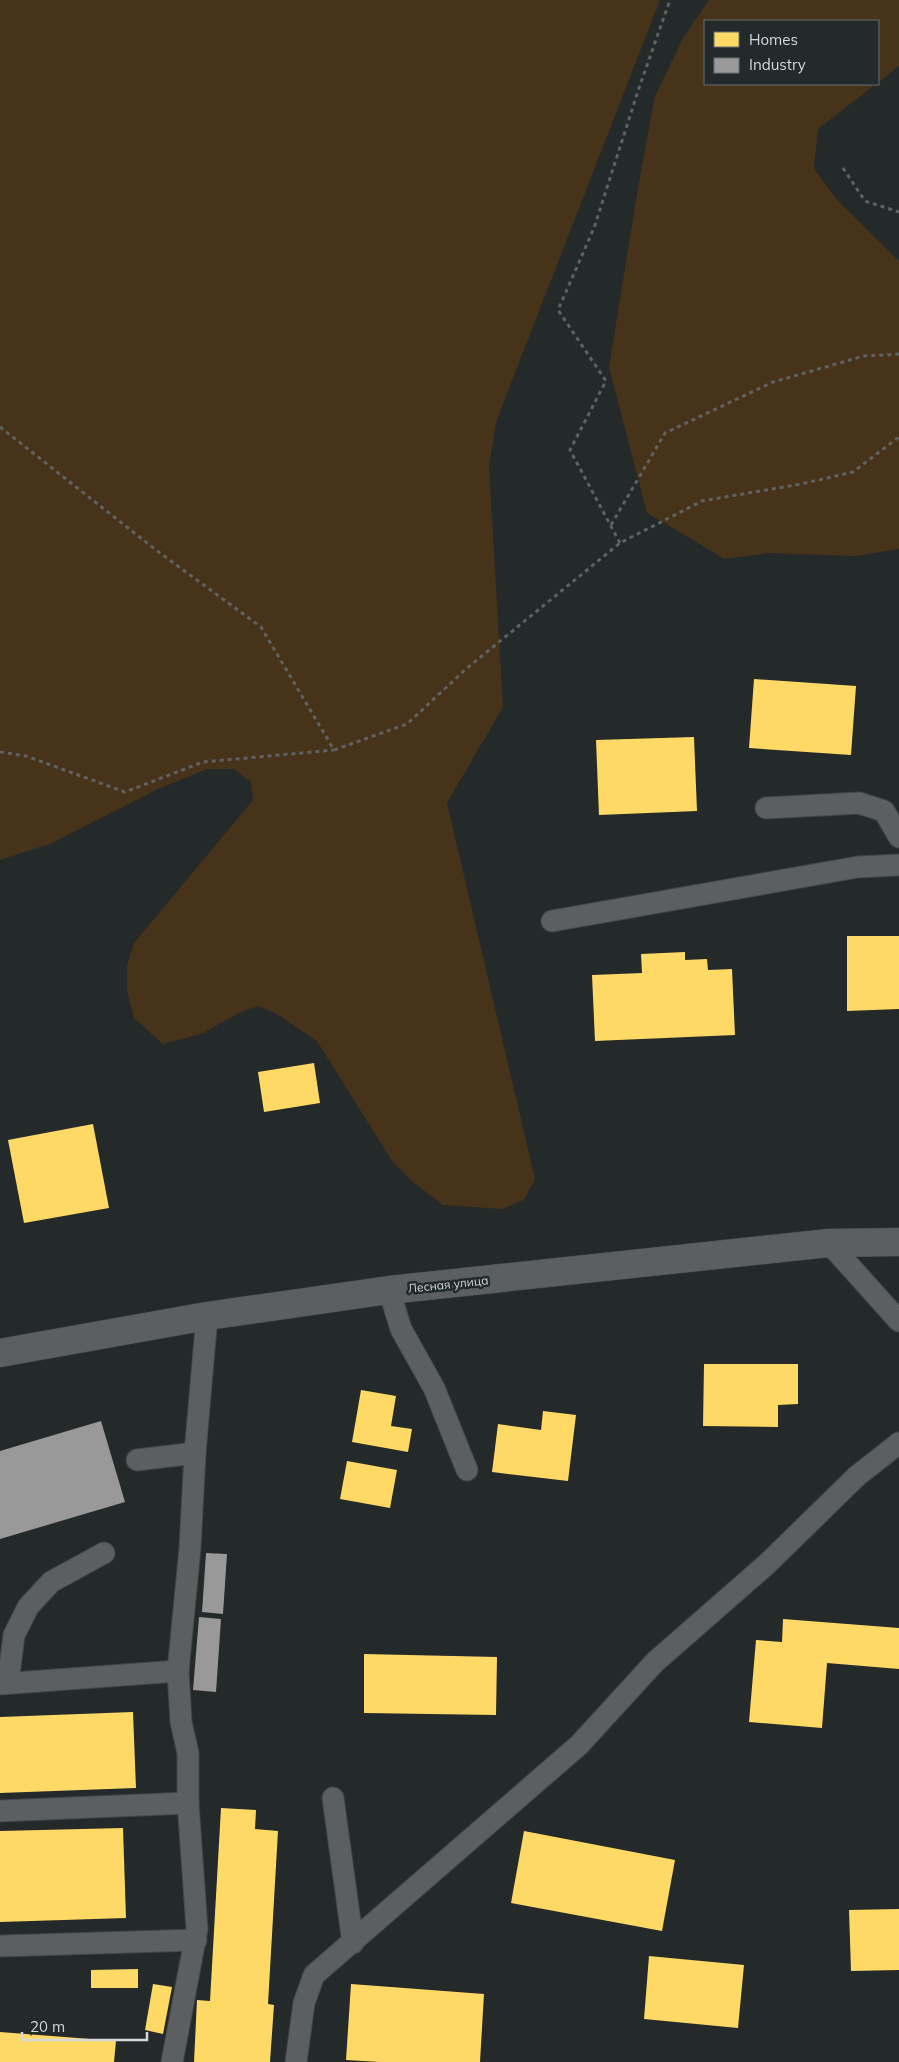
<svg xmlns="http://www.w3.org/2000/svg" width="899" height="2062" viewBox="0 0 899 2062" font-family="Mulish,sans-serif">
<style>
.green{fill:#47331a}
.homes{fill:#ffd966}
.industry{fill:#999}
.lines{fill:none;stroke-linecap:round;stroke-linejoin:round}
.lane-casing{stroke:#414646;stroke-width:23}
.secondary-casing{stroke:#414646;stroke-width:29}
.path{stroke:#5f6263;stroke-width:3;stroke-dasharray:4 4;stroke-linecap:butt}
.lane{stroke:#5b5f5f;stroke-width:21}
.secondary{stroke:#5b5f5f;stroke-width:28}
.labels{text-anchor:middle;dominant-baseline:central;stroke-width:5;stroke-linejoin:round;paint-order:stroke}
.street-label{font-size:12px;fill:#d3d9d9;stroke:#222a2b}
</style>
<rect width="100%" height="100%" fill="#242929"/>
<g class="green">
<path d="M0,0H660L496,422L489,466L503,707L447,803L535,1179L524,1200L502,1209L443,1205L413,1182L392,1161L317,1041L277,1014L258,1006L243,1011L201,1034L163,1044L134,1018L127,991V966L134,943L253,800L251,782L234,769H207L156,790L52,843L0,860Z"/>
<path d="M709,0H899V66L878,83V21H705V84H876L818,129L814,169L838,201L899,261V549L855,556L769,553L725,559L647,513L609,367L640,176L655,96L683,38Z"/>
</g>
<g class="homes">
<path d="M754,679L856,686L851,755L749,748Z"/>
<path d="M694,737L697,811L599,815L596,740Z"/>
<path d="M847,936H899V1009L847,1011Z"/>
<path d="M685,952V960L707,959L708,970L732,969L735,1035L595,1041L592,975L642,973L641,954Z"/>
<path d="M314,1063L320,1103L264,1112L258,1072Z"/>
<path d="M93,1124L109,1208L24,1223L8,1140Z"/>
<path d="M704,1364H798V1404L778,1405V1427L703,1426Z"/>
<path d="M361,1390L396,1396L391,1426L412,1429L408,1452L352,1442Z"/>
<path d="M543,1411L576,1415L568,1481L492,1472L498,1424L541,1430Z"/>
<path d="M347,1461L397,1470L390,1508L340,1499Z"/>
<path d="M783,1619L899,1628V1669L827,1663L822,1728L749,1722L756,1640L782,1642Z"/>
<path d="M364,1654L497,1657L496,1715L364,1713Z"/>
<path d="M133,1712L136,1788L0,1793V1717Z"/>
<path d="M221,1808L256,1810L255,1829L278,1831L268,2004L274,2005L270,2062H194L197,2000L210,2001Z"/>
<path d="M123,1828L126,1918L0,1922V1831Z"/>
<path d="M524,1831L675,1860L662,1931L511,1903Z"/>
<path d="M899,1909V1970L851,1971L849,1910Z"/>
<path d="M649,1956L744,1965L738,2028L644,2019Z"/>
<path d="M138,1969V1988H91V1970Z"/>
<path d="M153,1984L172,1987L163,2034L145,2030Z"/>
<path d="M351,1984L484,1994L480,2062H380L346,2060Z"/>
<path d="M0,2032L116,2041L114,2062H0Z"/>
</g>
<g class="industry">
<path d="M101,1421L125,1502L0,1539V1451Z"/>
<path d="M206,1553L227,1554L223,1614L202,1612Z"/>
<path d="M199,1617L221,1619L216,1692L193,1690Z"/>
</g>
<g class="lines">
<defs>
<g id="lane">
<path d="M766,808L859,803L884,811L899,837"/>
<path d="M552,921L858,867L899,865"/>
<path d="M829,1243L899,1321"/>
<path d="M389,1290L401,1329L434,1388L467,1470"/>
<path d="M137,1460L195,1453"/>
<path d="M8,1683L14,1635L28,1607L51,1582L104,1553"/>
<path d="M0,1684L178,1671"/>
<path d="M333,1798L353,1943"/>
<path d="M0,1811L188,1803"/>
<path d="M0,1946L196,1940"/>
<path d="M172,2062L197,1929L188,1803V1753L181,1722L178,1671L190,1548L195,1453L207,1316"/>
<path d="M296,2062L304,2003L314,1975L579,1745L655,1662L767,1564L857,1476L899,1443"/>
</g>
<path id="secondary" d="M0,1353L207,1316L389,1290L829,1243L899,1242"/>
</defs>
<use href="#lane" class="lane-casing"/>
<use href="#secondary" class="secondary-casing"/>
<g class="path">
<path d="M843,168L865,201L899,212"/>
<path d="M0,427L156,550L261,627L334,750L407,724L466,669L620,543L702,501L801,484L853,472L899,437"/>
<path d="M611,525L665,433L773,382L864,356L899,354"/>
<path d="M620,543L570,450L606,381L558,310L594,228L639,88L670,0"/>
<path d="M0,752L26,756L125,792L203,762L334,750"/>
</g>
<use href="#lane" class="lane"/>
<use href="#secondary" class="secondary"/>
</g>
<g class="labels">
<g class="street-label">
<text transform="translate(448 1284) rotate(-6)">Лесная улица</text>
</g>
</g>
<rect x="704" y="20" width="175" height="65" fill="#222a2b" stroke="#697071"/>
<rect x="714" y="32" width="25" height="15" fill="#ffd966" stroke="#697071"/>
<text x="749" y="45" font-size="15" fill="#d3d9d9">Homes</text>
<rect x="714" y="58" width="25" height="15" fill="#999999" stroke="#697071"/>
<text x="749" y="70" font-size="15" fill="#d3d9d9">Industry</text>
<path d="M22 2032v8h125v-8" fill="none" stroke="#d3d9d9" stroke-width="2.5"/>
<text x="30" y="2032" font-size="15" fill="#d3d9d9" stroke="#222a2b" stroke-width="4" paint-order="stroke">20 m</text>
</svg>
